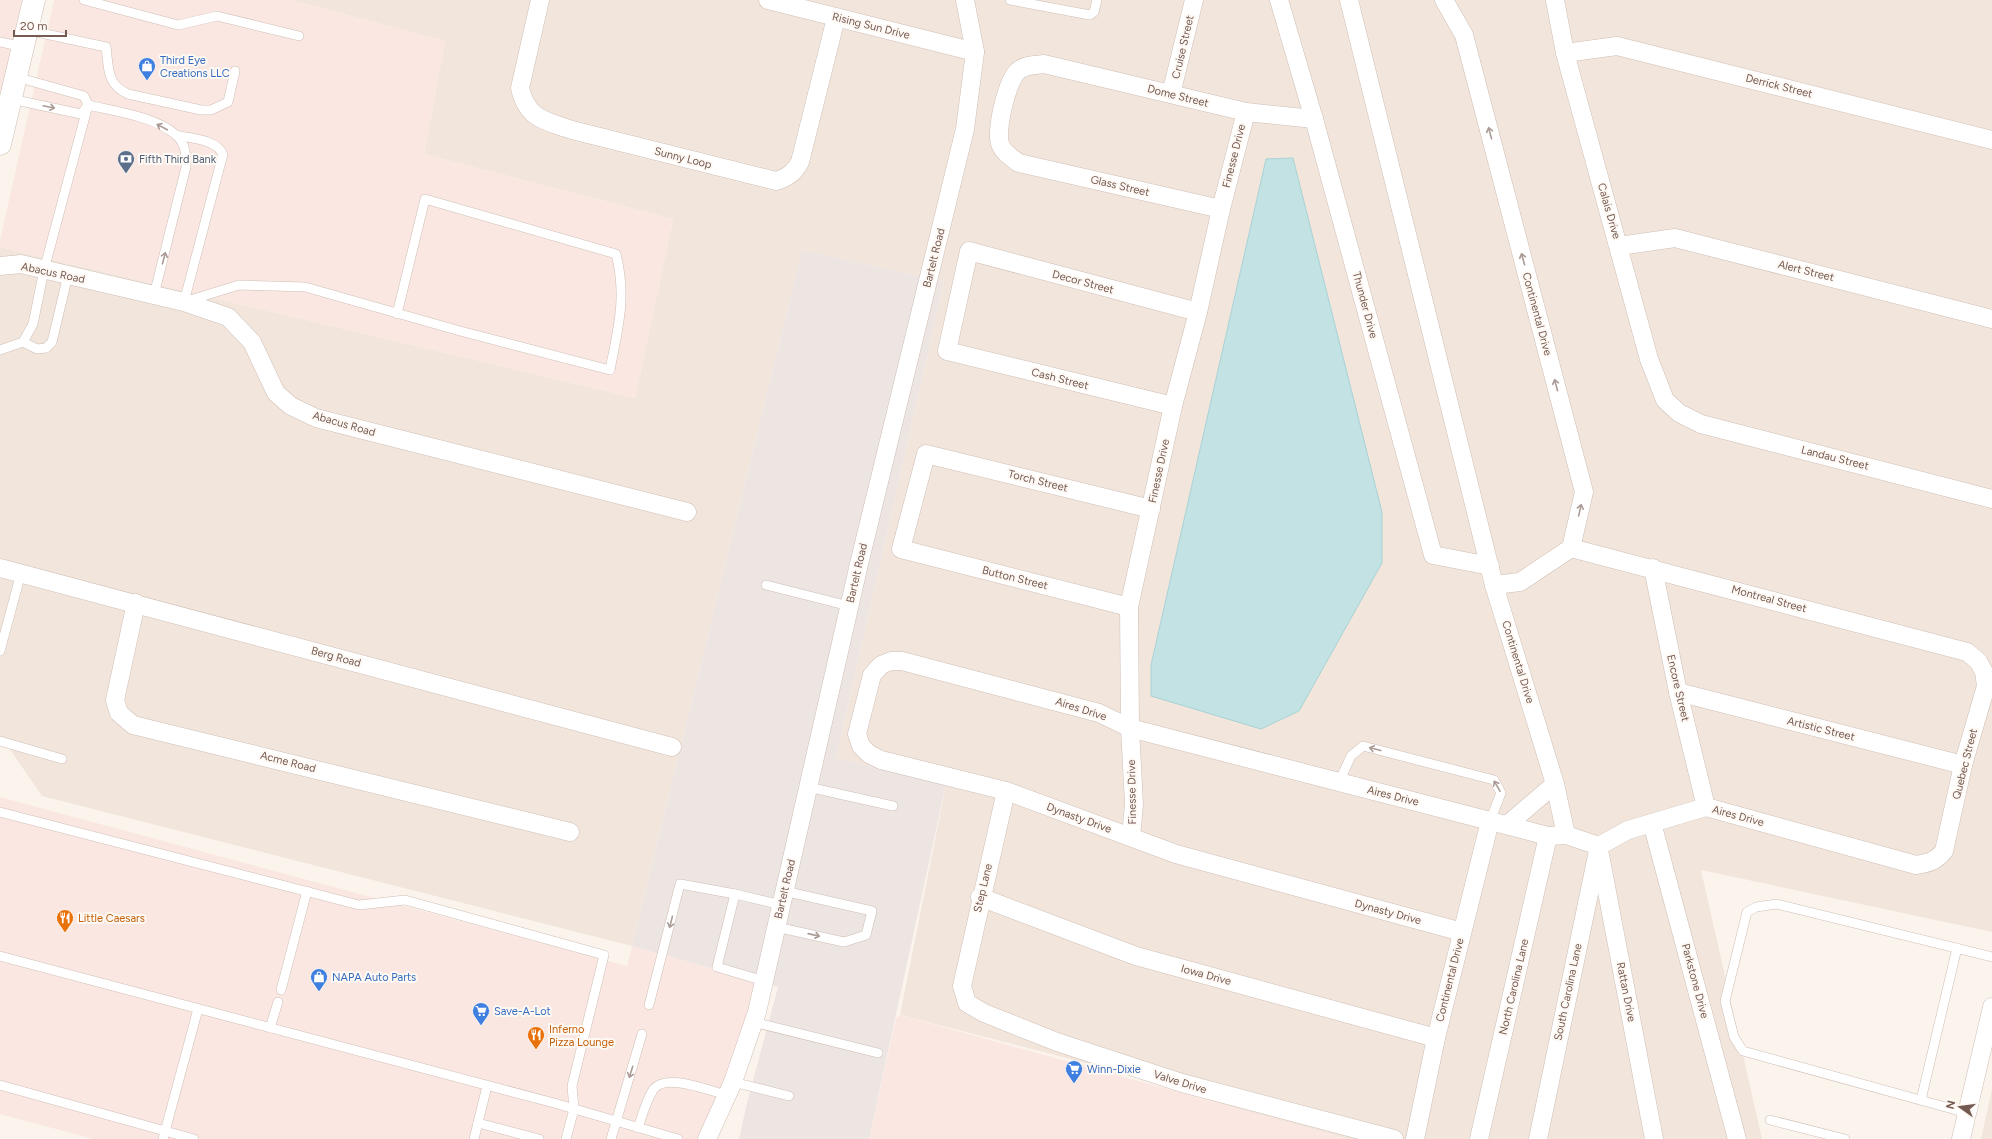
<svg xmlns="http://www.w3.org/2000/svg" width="1992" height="1139" viewBox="0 0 1992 1139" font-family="Figtree,sans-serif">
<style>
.residential{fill:#f2e6dc}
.commercial{fill:#fae7e2}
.industrial{fill:#ece5e2}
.water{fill:#c2e2e4;stroke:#a9d2d5}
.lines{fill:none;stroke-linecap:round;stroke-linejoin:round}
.service-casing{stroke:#cfbeb5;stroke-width:10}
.minor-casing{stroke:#cfbeb5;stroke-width:19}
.tertiary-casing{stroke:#cfbeb5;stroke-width:23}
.service{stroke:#fff;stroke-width:9}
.minor{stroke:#fff;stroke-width:18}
.tertiary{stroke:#fff;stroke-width:22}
.oneway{stroke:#ac9c97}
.labels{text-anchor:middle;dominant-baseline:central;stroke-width:4;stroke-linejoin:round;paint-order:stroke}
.street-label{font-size:11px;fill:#755a51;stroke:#fef9f4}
.shop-label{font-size:11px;fill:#366cbe;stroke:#fef9f4;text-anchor:start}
.service-label{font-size:11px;fill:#4e5e75;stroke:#fef9f4;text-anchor:start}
.food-label{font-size:11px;fill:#c56008;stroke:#fef9f4;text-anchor:start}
</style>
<rect width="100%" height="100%" fill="#fbf4ed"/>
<g class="residential">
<path d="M291,0H1992V932L1701,870L1762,1139H1347L1251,1113L1109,1069L900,1015L946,785L836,758L944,282L802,250L632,946L42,796L0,735V247L635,398L673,219L424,154L445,41Z"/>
<path d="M1992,1089V1139H1981Z"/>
</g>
<g class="commercial">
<path d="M0,0H24L0,100Z"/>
<path d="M54,0H291L445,41L424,154L673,219L635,398L0,247V240Z"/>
<path d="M0,797L627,966L632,946L760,982L702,1139H93L0,1114Z"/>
<path d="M900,1015L1348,1139H869L896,1018Z"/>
</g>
<path class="industrial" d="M802,250L944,282L836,758L946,784L869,1139H739L747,1103L778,987L632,946Z"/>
<path class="water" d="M1293,158L1382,512V563L1299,711L1261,729L1151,696V665L1266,159Z"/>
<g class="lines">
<defs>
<g id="service">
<path d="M84,0L178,25L217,16L299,36"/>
<path d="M1010,0L1090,15L1094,12L1097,0"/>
<path d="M27,30L106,47C109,68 106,84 128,94L201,110H211L228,102L235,71"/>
<path d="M0,42L23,47"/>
<path d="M11,99L81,114L88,105L84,96L16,77"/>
<path d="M177,135C192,139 215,139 223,154L184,302"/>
<path d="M187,301L239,285L305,287L460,331L610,370C618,328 627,297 616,254L425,199L397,314"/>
<path d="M23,342L37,349L46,348L52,342L68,275"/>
<path d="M0,350L23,342L33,324L44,270L88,105C113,111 158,117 177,136C186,144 186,156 186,167L154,295"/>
<path d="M766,585L849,606"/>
<path d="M0,651L21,573"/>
<path d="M0,741L62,759"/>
<path d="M1339,782L1351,756L1363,746L1494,780L1501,793L1490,821"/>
<path d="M808,787L893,806"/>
<path d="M0,812L359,905L405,900L604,955L572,1086L574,1109L566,1139"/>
<path d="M735,894L781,905"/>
<path d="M776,927L844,942L866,935L872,911L784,891"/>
<path d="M0,956L554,1103L678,1139"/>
<path d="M281,990L307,891"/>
<path d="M649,1005L680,884L735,894L717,967L764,981"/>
<path d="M753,1022L878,1053"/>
<path d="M270,1028L278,1002"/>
<path d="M733,1082L789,1096"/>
<path d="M0,1085L194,1139"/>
<path d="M1921,1100L1957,948"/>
<path d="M1967,1113L1743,1051L1734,1037L1725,1001L1747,912L1756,907L1777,904L1992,957"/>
<path d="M1770,1120L1845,1139"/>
<path d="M478,1123L539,1139"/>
<path d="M638,1128C642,1116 646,1101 653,1090C665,1072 709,1091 727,1095"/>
<path d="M163,1139L198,1009"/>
<path d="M474,1139L487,1086"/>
<path d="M611,1139L642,1034"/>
</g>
<g id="minor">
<path d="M540,0L520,88C527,119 545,121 572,130L776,181C788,177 794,173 800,162L836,18"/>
<path d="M768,0L975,52"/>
<path d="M1279,0L1314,119L1433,555L1490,566"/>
<path d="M1349,0L1494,585L1555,784L1566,835"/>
<path d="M1444,0L1464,35L1584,492L1571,548L1520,582L1494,585"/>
<path d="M1555,0L1565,53L1649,359L1665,400L1679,413L1701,424L1992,499"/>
<path d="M1565,53L1617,46L1992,140"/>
<path d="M1171,94L1194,0"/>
<path d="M1221,209L1019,163C1012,158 1004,153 1001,146C994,134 1007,80 1018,71C1024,65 1035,65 1044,64L1246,112L1314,119"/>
<path d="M1619,246L1675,238L1992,319"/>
<path d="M0,266L21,264L184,302L228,317L252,342L276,393L291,406L316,418L687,512"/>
<path d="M1173,406L947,351L969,251L1198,312"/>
<path d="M0,568L672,747"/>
<path d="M1653,568L1678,692L1706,807"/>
<path d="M136,603L115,700L119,713L133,725L570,832"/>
<path d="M1129,607L901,549L926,454L1151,509"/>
<path d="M1678,692L1963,765"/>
<path d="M1006,791L962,986L967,1003L984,1013L1057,1042L1182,1083L1394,1139"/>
<path d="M1652,823L1737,1139"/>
<path d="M1507,825L1555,784"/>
<path d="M1131,837L1134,804L1130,728L1129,607L1173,406L1198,312L1221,209L1246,112"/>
<path d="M1600,855L1654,1139"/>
<path d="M980,897L1136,956L1436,1038"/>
<path d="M1462,932L1176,854L1006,791L881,760L869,754L861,746L857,734L872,675L881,665L891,661H902L1099,713L1130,728L1490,821L1548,836L1566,835L1599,846L1628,830L1706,807L1916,865C1929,863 1936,861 1944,851L1963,765L1986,686L1984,672L1978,661L1967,652L1571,548"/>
<path d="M707,1139L733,1082L757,1012L859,564L965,129L975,52L965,0"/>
<path d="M1415,1139L1436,1038L1490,821"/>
<path d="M1479,1139L1548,836"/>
<path d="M1538,1139L1599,846"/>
<path d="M1961,1139L1992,1007"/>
</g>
<path id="tertiary" d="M0,144L34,0"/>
</defs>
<use href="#service" class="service-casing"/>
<use href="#minor" class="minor-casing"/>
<use href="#tertiary" class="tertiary-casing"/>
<use href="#service" class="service"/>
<use href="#minor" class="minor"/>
<use href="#tertiary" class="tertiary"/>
</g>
<defs><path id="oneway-shaft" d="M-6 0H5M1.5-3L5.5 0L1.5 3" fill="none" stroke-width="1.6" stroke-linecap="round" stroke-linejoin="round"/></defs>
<g class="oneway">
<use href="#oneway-shaft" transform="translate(49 107) rotate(12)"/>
<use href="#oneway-shaft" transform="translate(162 127) rotate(-152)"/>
<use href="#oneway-shaft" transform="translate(1490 133) rotate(-105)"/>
<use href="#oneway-shaft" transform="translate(164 258) rotate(-75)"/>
<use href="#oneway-shaft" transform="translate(1523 259) rotate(-105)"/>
<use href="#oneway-shaft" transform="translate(1556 385) rotate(-105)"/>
<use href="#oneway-shaft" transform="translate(1580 510) rotate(-77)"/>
<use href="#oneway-shaft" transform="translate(1375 749) rotate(-166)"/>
<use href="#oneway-shaft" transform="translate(1497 786) rotate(-120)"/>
<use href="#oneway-shaft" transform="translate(671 922) rotate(104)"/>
<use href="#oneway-shaft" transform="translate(814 935) rotate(13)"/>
<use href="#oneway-shaft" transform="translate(631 1072) rotate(107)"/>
</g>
<defs>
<symbol id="shop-pin" viewBox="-11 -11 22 30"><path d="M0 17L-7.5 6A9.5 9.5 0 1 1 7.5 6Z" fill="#3f7fe0" stroke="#fef9f4"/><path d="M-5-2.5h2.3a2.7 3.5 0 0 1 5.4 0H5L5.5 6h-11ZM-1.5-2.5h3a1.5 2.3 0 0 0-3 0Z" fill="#fff"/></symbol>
<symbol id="bank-pin" viewBox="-11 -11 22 30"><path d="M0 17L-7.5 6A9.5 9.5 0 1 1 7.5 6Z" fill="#5c6f8a" stroke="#fef9f4"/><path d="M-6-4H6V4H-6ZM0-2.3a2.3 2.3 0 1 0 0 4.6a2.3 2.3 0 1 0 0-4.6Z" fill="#fff"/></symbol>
<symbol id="restaurant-pin" viewBox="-11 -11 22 30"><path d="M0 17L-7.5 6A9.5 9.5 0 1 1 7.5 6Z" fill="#e8710a" stroke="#fef9f4"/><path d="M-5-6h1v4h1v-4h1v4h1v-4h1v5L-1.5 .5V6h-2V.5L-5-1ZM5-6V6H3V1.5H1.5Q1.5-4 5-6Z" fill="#fff"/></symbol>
<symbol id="supermarket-pin" viewBox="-11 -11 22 30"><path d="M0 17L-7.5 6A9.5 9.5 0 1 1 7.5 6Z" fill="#3f7fe0" stroke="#fef9f4"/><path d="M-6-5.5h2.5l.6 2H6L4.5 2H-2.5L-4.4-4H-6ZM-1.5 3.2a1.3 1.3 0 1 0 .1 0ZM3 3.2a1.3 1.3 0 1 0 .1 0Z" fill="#fff"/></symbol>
</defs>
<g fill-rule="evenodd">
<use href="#shop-pin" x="137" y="56" width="20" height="27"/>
<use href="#bank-pin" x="116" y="149" width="20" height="27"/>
<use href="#restaurant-pin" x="55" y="908" width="20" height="27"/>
<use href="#shop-pin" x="309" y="967" width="20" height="27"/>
<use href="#supermarket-pin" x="471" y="1001" width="20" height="27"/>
<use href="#restaurant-pin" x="526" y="1025" width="20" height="27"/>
<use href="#supermarket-pin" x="1064" y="1059" width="20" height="27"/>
</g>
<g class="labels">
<g class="street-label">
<text transform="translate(871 26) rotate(14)">Rising Sun Drive</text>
<text transform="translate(1183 47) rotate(-77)">Cruise Street</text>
<text transform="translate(1779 86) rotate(14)">Derrick Street</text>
<text transform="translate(1178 96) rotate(14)">Dome Street</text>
<text transform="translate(1234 156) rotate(-76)">Finesse Drive</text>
<text transform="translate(683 158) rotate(14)">Sunny Loop</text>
<text transform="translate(1120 186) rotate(13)">Glass Street</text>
<text transform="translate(1609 211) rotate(74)">Calais Drive</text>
<text transform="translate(934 258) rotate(-76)">Bartelt Road</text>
<text transform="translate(1806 271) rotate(14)">Alert Street</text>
<text transform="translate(53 273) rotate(12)">Abacus Road</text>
<text transform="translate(1083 282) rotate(15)">Decor Street</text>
<text transform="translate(1365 305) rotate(75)">Thunder Drive</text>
<text transform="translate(1537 314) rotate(75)">Continental Drive</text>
<text transform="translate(1060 379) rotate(14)">Cash Street</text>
<text transform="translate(344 424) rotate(16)">Abacus Road</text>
<text transform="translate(1835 458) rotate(14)">Landau Street</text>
<text transform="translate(1159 471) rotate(-78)">Finesse Drive</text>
<text transform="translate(1038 481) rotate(14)">Torch Street</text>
<text transform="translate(857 573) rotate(-77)">Bartelt Road</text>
<text transform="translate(1015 578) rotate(14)">Button Street</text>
<text transform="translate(1769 599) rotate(15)">Montreal Street</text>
<text transform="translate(336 657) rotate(15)">Berg Road</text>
<text transform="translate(1518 662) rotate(73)">Continental Drive</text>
<text transform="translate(1678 688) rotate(77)">Encore Street</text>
<text transform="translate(1081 709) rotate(18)">Aires Drive</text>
<text transform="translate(1821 729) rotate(14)">Artistic Street</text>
<text transform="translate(288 762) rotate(14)">Acme Road</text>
<text transform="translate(1965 764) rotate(-76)">Quebec Street</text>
<text transform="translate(1132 792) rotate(-91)">Finesse Drive</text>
<text transform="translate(1393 796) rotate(14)">Aires Drive</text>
<text transform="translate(1738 816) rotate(15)">Aires Drive</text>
<text transform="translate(1079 818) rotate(20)">Dynasty Drive</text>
<text transform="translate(983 888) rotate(-77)">Step Lane</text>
<text transform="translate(785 889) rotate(-77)">Bartelt Road</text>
<text transform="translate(1388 912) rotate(15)">Dynasty Drive</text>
<text transform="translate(1206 975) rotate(15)">Iowa Drive</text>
<text transform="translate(1450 980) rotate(-76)">Continental Drive</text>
<text transform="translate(1695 981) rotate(75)">Parkstone Drive</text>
<text transform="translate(1514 987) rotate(-77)">North Carolina Lane</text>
<text transform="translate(1568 992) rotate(-78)">South Carolina Lane</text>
<text transform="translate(1626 992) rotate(79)">Rattan Drive</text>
<text transform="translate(1180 1082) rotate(17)">Valve Drive</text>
</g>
<g class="shop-label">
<text x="160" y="60">Third Eye<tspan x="160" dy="13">Creations LLC</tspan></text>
<text x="332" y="977">NAPA Auto Parts</text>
<text x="494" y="1011">Save-A-Lot</text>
<text x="1087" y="1069">Winn-Dixie</text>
</g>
<g class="service-label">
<text x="139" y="159">Fifth Third Bank</text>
</g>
<g class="food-label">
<text x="78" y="918">Little Caesars</text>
<text x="549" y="1029">Inferno<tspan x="549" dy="13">Pizza Lounge</tspan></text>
</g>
</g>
<g transform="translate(1960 1107) rotate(284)" stroke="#fef9f4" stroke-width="3" paint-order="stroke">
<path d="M0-3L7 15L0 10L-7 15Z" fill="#755a51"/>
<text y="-6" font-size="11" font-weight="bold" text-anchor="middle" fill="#755a51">N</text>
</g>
<path d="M14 30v6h52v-6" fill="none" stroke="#755a51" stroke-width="2"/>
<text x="20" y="30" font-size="12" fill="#755a51" stroke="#fef9f4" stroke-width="3" paint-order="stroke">20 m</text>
</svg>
